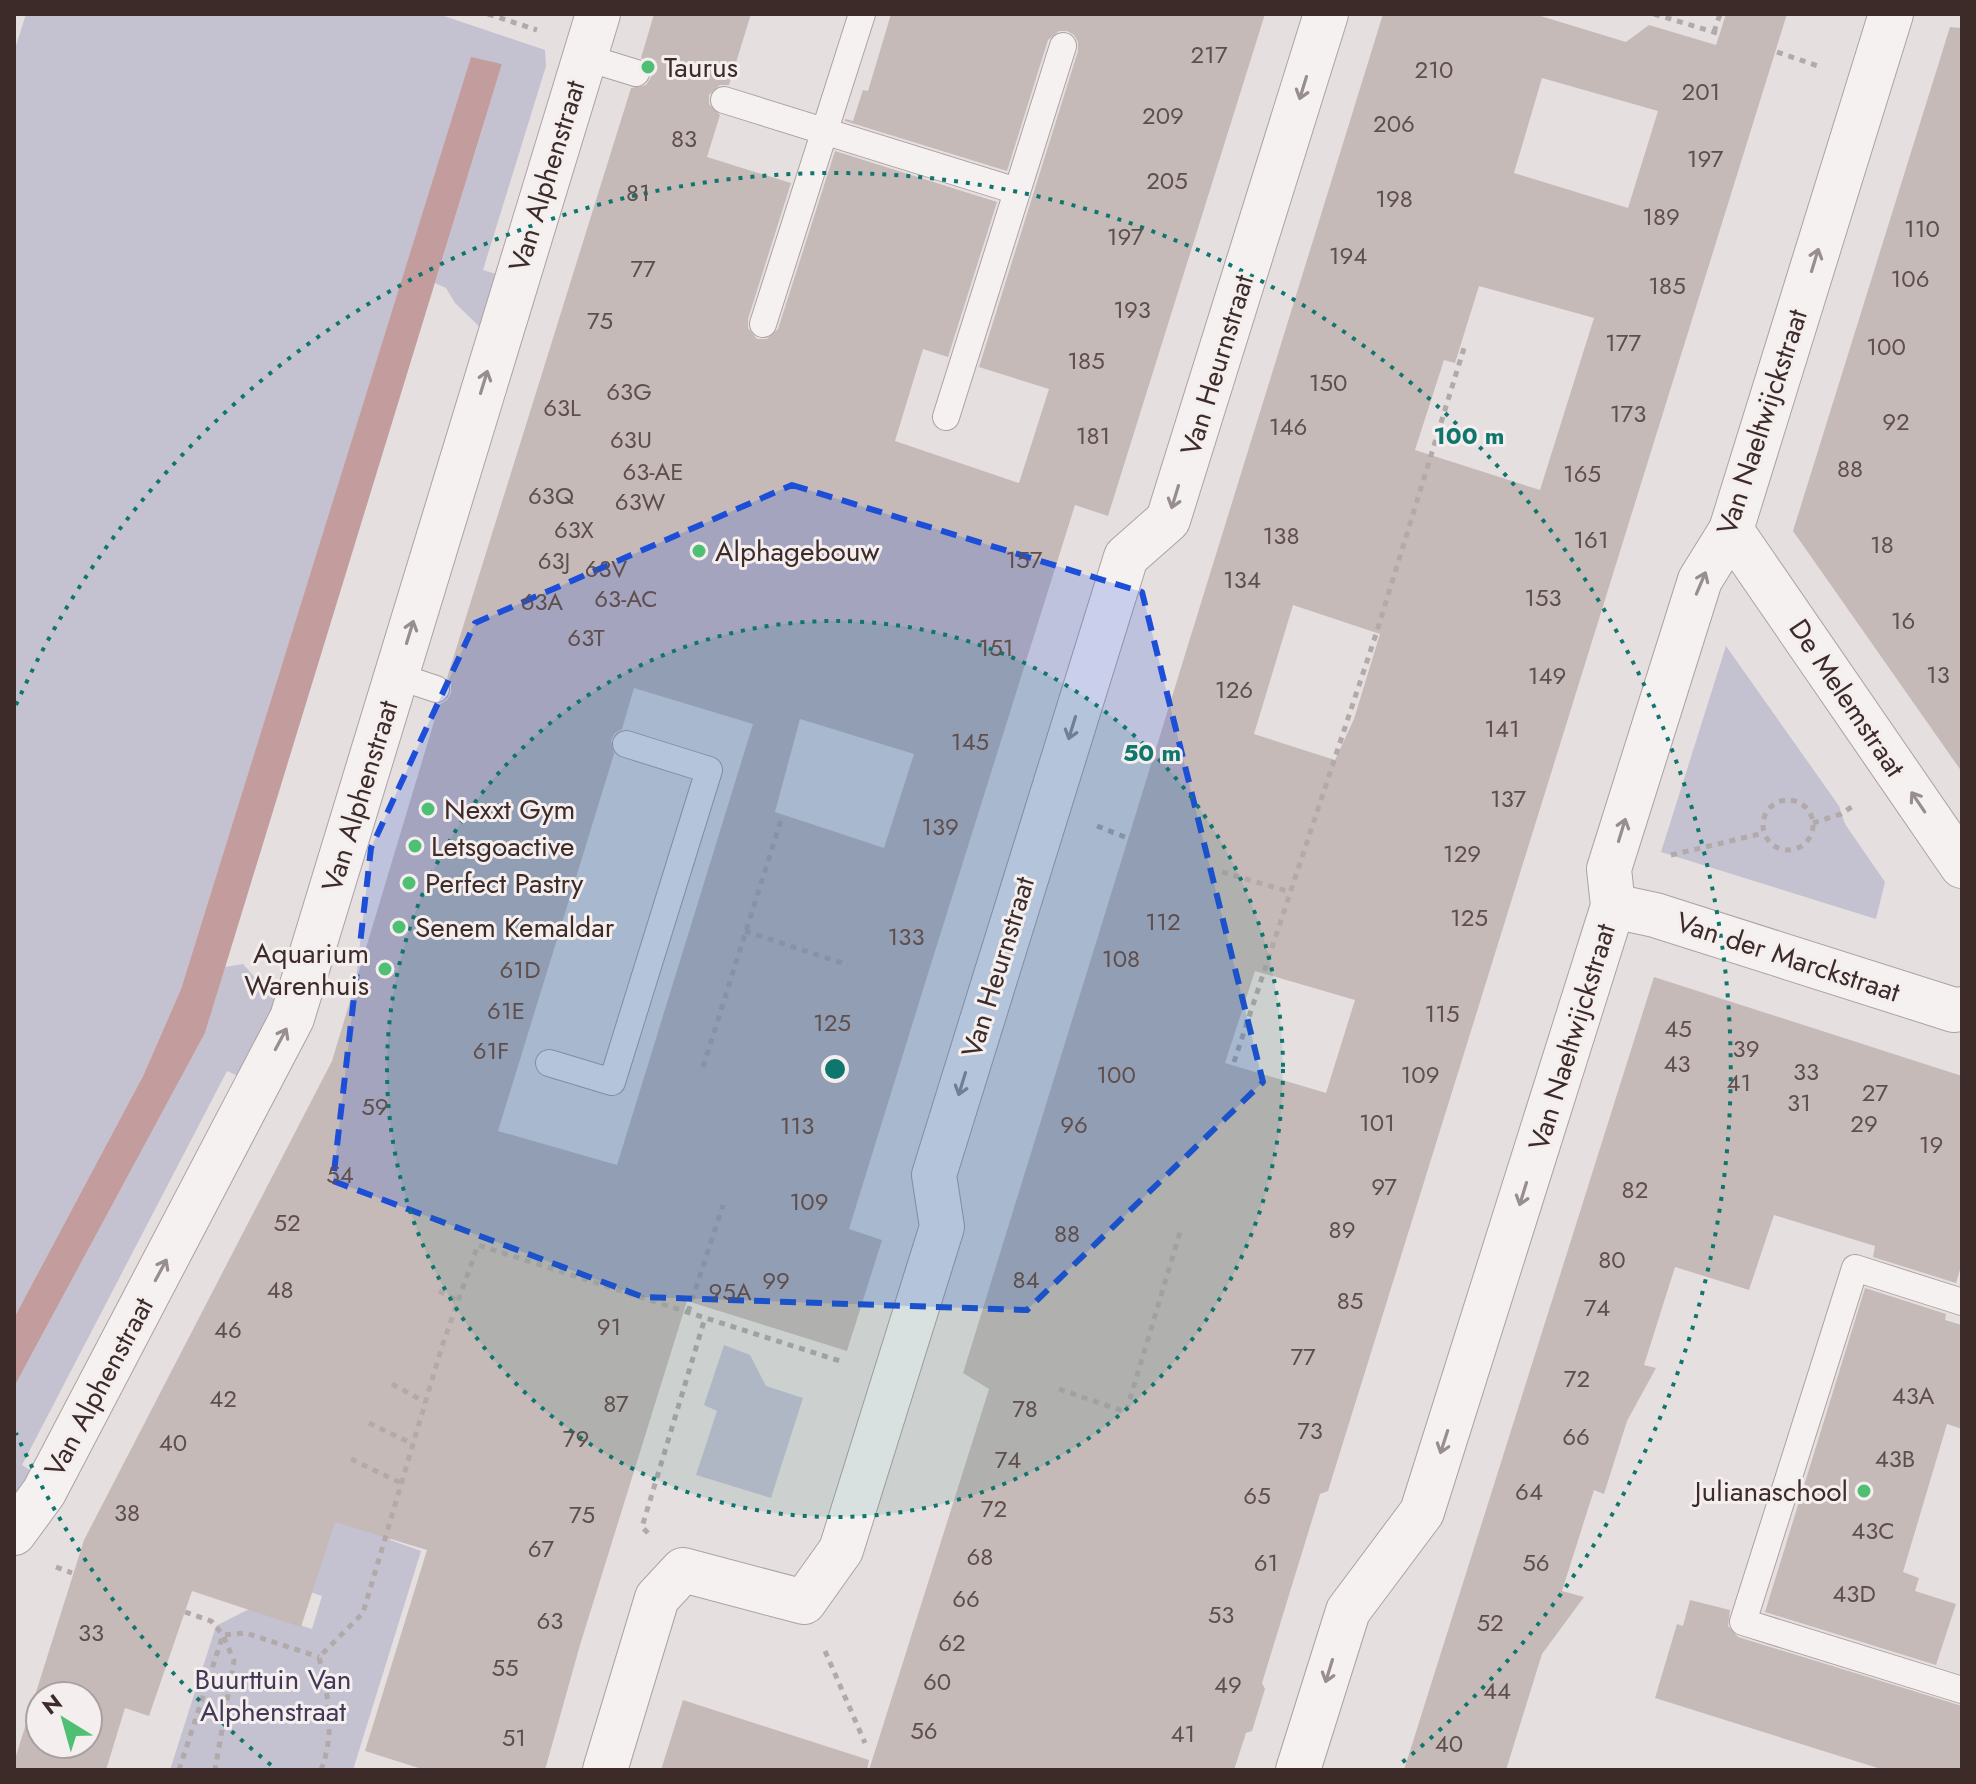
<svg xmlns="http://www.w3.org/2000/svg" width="1976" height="1784" viewBox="0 0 1976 1784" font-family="Jost,sans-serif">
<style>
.green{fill:#c4c1d0}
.water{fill:#c39d9e}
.building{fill:#c6bab9;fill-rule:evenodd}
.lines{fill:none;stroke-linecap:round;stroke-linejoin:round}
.lane-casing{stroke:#aca2a1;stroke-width:28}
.street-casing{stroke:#aca2a1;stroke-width:46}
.path{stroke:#b2aaa9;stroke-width:5;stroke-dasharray:6 6;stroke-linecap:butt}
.lane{stroke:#f5f1f1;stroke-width:26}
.street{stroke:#f5f1f1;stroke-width:44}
.oneway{stroke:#988e8d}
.marked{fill:#1d4ed8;fill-opacity:0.2;stroke:#1d4ed8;stroke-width:6;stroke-dasharray:16 10;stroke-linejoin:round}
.ring{fill:none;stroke:#0f766e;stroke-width:4;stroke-dasharray:4 8}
.poi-dot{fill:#4fc073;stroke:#f4eeee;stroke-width:3}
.labels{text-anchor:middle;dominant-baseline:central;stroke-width:6;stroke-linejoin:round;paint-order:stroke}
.number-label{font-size:24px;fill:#5e4f4d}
.poi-label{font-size:28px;fill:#3c2b29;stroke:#f4eeee;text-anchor:start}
.street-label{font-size:28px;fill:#3c2b29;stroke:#f4eeee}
.park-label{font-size:28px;fill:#403856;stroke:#f4eeee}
.centre{fill:#0f766e;stroke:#f4eeee;stroke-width:4}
.ring-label{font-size:24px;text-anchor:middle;font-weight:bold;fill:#0f766e;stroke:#f4eeee;stroke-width:6;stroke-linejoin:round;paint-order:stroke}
</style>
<rect width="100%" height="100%" fill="#e6dfdf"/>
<g class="green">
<path d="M26,14H438L545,50L546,66L483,270L499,275L485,332L455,303L446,288L435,283L502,64L471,58L181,989L143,1076L14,1318V52Z"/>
<path d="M1726,646L1839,806L1845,824L1885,882L1876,919L1661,852Z"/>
<path d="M243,964L277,1003L242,1078L227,1071L22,1465L36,1474L14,1503V1387L205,1033L225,967Z"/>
<path d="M475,1270L390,1540L421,1551L353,1770H170L216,1626L249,1609L312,1629L322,1596L289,1585Z"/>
<path d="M724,1345L750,1355L766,1386L803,1398L771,1498L696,1475L717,1411L704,1405Z"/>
</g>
<path class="water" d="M471,57L502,64L205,1033L14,1387V1318L143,1076L181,989Z"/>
<g class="building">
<path d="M654,14H751L729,85H720L709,95V104L720,115L707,157L791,183L748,319V328L757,339H767L778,329L835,151L997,202L948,357L923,349L895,441L1019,483L1049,389L979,367L1078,51V42L1074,35L1067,31H1059L1048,40L1007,171L845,121V119L853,121L863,90L868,91L891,14H1265L1108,516L1075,505L926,980L849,1229L882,1240L847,1351L687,1301L580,1645L545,1770H425L365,1751L427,1550L335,1522L301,1627L192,1591L149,1716L125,1708L106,1770H14V1762L84,1540L332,1061L439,705L447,700L451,693V685L447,678L631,88L646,85L651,77L648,63L641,58ZM634,688L753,724L617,1165L498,1131L614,754L611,740L615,733L622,729ZM800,719L914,754L884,848L775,812ZM40,1696H88V1744H40Z"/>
<path d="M1383,14H1534L1626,42L1649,25L1716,45L1726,14H1787L1328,1491L1320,1494L1262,1683L1265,1689L1252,1731L1246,1733L1234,1770H869L989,1389L963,1373ZM1542,78L1658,111L1628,208L1514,173ZM1479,286L1594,318L1540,490L1415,450L1444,360L1455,363ZM1293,605L1380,634L1354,719L1335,760L1254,734ZM1255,971L1355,1000L1326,1093L1225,1063Z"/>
<path d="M1950,27L1962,28V772L1793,531Z"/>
<path d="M1654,977L1962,1076V1263L1956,1283L1873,1257L1875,1246L1774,1215L1749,1290L1675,1267L1644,1365L1656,1368L1627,1421L1604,1494L1594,1490L1562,1591L1584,1597L1542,1654L1506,1770H1404Z"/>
<path d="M1865,1288L1946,1314L1945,1320L1962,1325V1429L1947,1424L1903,1572L1919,1578L1915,1591L1956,1604L1936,1665L1765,1612Z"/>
<path d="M1690,1600L1730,1610L1728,1626L1738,1637L1962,1706V1770H1884L1655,1698L1677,1624L1683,1626Z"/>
<path d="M683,1700L869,1760L867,1770H661Z"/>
</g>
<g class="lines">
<defs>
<g id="lane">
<path d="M584,57L636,73"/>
<path d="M724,100L1017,191"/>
<path d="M763,324L862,14"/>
<path d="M946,417L1063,46"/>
<path d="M397,676L436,689"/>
<path d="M549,1063L612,1082L709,770L626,744"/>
<path d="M1962,1302L1855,1268L1743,1622L1962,1690"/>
</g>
<g id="street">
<path d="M1731,530L1962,866"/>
<path d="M1613,906L1655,915L1954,1010L1962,1009"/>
<path d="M14,1533L44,1492L292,1018L598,14"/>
<path d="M605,1770L657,1598L683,1570L804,1602L841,1550L942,1227L934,1175L1126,557L1168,520L1326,14"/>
<path d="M1298,1770L1348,1611L1422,1512L1613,906L1609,869L1700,580L1731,530L1891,14"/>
</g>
</defs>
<use href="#lane" class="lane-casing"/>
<use href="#street" class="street-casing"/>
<g class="path">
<path d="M488,14L537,30"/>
<path d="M1654,14L1717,33"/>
<path d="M1714,32L1720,14"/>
<path d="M1777,52L1818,66"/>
<circle cx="1788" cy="825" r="25"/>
<path d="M1813,823L1841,814L1856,804"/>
<path d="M1097,826L1125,837"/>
<path d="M1671,855L1764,833"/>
<path d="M1222,872L1290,892"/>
<path d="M745,931L848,965"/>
<path d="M1234,1062L1377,631L1464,348"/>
<path d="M703,1067L782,817"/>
<path d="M439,1291L458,1301"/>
<path d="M688,1312L723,1205"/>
<path d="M392,1384L425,1402"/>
<path d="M1059,1389L1126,1412L1181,1229"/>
<path d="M369,1423L413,1444"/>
<path d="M351,1459L401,1483"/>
<path d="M648,1533L642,1527L705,1318"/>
<path d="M56,1567L72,1573"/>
<path d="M185,1612L211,1621L223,1635L234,1661L215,1770"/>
<path d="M825,1651L865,1743"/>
<path d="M179,1770L223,1635L246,1633L319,1657"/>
<path d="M321,1770C336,1731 328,1696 319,1657L363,1613L442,1346L478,1245L843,1362"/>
</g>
<use href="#lane" class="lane"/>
<use href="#street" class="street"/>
</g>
<defs><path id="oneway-shaft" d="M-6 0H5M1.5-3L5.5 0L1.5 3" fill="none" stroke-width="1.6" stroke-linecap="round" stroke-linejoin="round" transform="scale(2)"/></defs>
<g class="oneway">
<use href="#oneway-shaft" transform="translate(1303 88) rotate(107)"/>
<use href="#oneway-shaft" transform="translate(1815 260) rotate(-73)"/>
<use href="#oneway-shaft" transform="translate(484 382) rotate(-73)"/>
<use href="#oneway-shaft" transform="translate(1175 497) rotate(107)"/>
<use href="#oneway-shaft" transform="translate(1701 583) rotate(-67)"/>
<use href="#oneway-shaft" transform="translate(410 632) rotate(-73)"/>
<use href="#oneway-shaft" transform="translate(1072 728) rotate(107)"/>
<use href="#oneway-shaft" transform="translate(1918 802) rotate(-124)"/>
<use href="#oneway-shaft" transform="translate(1622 830) rotate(-73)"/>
<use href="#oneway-shaft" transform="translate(281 1039) rotate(-62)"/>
<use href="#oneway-shaft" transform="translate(962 1084) rotate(107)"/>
<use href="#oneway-shaft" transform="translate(1523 1194) rotate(107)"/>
<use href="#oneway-shaft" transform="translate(161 1270) rotate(-62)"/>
<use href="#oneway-shaft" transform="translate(1444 1442) rotate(108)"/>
<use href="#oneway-shaft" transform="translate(1329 1671) rotate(107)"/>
</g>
<path class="marked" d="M792,485L1142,592L1263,1082L1027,1310L643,1297L333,1181L371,848L475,623Z"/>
<circle cx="835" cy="1069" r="448" fill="#0f766e" fill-opacity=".12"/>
<g class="ring">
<circle cx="835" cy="1069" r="448"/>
<path d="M271 1765A896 896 0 0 1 16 1433M16 705A896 896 0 1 1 1399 1765"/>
</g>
<g class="poi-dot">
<circle cx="648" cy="67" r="8"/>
<circle cx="699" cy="551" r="8"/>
<circle cx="428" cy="809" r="8"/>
<circle cx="415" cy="846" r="8"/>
<circle cx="409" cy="883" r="8"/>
<circle cx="399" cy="927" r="8"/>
<circle cx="385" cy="969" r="8"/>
<circle cx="1864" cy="1491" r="8"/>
</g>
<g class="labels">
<g class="number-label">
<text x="1209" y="54">217</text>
<text x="1434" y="69">210</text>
<text x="1701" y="91">201</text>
<text x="1163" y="115">209</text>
<text x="1394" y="123">206</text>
<text x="684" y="138">83</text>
<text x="1705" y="158">197</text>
<text x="1167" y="180">205</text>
<text x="638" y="192">81</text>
<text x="1394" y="198">198</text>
<text x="1661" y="216">189</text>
<text x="1922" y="228">110</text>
<text x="1125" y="236">197</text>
<text x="1348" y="255">194</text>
<text x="643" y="268">77</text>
<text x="1910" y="278">106</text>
<text x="1667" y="285">185</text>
<text x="1132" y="309">193</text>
<text x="600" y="320">75</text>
<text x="1623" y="342">177</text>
<text x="1886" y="346">100</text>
<text x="1086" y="360">185</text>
<text x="1328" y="382">150</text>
<text x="629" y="391">63G</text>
<text x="562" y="407">63L</text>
<text x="1628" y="413">173</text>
<text x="1896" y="421">92</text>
<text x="1288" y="426">146</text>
<text x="1093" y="435">181</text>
<text x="631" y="439">63U</text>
<text x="1850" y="468">88</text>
<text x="653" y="471">63-AE</text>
<text x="1582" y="473">165</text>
<text x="551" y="495">63Q</text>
<text x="640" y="501">63W</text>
<text x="574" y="529">63X</text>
<text x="1281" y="535">138</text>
<text x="1591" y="539">161</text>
<text x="1882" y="544">18</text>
<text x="1024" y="559">157</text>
<text x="554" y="560">63J</text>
<text x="606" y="568">63V</text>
<text x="1242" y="579">134</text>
<text x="1543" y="597">153</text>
<text x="626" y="598">63-AC</text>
<text x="542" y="601">63A</text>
<text x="1903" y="620">16</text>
<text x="586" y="637">63T</text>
<text x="996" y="647">151</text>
<text x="1938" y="674">13</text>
<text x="1547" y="675">149</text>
<text x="1234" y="689">126</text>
<text x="1502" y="728">141</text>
<text x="970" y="741">145</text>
<text x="1508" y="798">137</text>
<text x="940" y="826">139</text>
<text x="1462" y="853">129</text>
<text x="1469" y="917">125</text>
<text x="1163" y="921">112</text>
<text x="906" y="936">133</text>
<text x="1121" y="958">108</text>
<text x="520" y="969">61D</text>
<text x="506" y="1010">61E</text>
<text x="1442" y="1013">115</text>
<text x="832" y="1022">125</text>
<text x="1678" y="1028">45</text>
<text x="1746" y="1048">39</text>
<text x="491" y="1050">61F</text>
<text x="1677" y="1063">43</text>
<text x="1806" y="1071">33</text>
<text x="1116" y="1074">100</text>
<text x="1420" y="1074">109</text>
<text x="1739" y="1082">41</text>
<text x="1875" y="1092">27</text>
<text x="1799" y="1102">31</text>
<text x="375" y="1106">59</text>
<text x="1377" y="1122">101</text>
<text x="1864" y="1123">29</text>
<text x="1074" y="1124">96</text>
<text x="797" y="1125">113</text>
<text x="1931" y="1144">19</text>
<text x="340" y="1174">54</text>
<text x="1384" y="1186">97</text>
<text x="1635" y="1189">82</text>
<text x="809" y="1201">109</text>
<text x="287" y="1222">52</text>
<text x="1342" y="1229">89</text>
<text x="1067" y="1233">88</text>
<text x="1612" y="1259">80</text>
<text x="1026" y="1279">84</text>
<text x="776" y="1280">99</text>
<text x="280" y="1289">48</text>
<text x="730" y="1291">95A</text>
<text x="1350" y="1300">85</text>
<text x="1597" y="1307">74</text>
<text x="609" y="1326">91</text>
<text x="228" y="1329">46</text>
<text x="1303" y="1356">77</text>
<text x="1577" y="1378">72</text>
<text x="1913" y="1395">43A</text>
<text x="223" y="1398">42</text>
<text x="616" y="1403">87</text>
<text x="1025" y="1408">78</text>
<text x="1310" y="1430">73</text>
<text x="1576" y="1436">66</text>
<text x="576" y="1438">79</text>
<text x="173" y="1442">40</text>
<text x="1895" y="1458">43B</text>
<text x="1008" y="1459">74</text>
<text x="1529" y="1491">64</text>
<text x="1257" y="1495">65</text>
<text x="994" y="1508">72</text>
<text x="127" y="1512">38</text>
<text x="582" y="1514">75</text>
<text x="1873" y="1530">43C</text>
<text x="541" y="1548">67</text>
<text x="980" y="1556">68</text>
<text x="1266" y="1562">61</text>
<text x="1536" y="1562">56</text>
<text x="1854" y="1593">43D</text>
<text x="966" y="1598">66</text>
<text x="1221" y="1614">53</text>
<text x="550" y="1620">63</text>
<text x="1490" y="1622">52</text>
<text x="91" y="1632">33</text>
<text x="952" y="1642">62</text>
<text x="505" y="1667">55</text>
<text x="937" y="1681">60</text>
<text x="1228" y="1684">49</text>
<text x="1497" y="1690">44</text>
<text x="924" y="1730">56</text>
<text x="1183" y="1733">41</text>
<text x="514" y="1737">51</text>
<text x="1449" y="1743">40</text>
</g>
<g class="poi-label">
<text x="664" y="67">Taurus</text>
<text x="715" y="551">Alphagebouw</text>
<text x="444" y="809">Nexxt Gym</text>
<text x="431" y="846">Letsgoactive</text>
<text x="425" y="883">Perfect Pastry</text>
<text x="415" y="927">Senem Kemaldar</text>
<text x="369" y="953" text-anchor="end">Aquarium<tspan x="369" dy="32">Warenhuis</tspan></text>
<text x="1848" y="1491" text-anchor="end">Julianaschool</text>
</g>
<g class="street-label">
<text transform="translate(547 176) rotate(-73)">Van Alphenstraat</text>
<text transform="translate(1217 365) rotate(-73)">Van Heurnstraat</text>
<text transform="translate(1762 422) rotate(-72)">Van Naeltwijckstraat</text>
<text transform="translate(1847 698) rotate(56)">De Melemstraat</text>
<text transform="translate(360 796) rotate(-73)">Van Alphenstraat</text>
<text transform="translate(1788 957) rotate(18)">Van der Marckstraat</text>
<text transform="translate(998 967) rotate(-73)">Van Heurnstraat</text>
<text transform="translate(1572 1037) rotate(-73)">Van Naeltwijckstraat</text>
<text transform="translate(99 1387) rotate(-62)">Van Alphenstraat</text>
</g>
<g class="park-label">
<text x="273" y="1679">Buurttuin Van<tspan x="273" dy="32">Alphenstraat</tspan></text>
</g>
</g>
<circle cx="835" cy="1069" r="12" class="centre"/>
<g class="ring-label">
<text x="1469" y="444">100 m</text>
<text x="1152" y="761">50 m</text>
</g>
<rect width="1976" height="1784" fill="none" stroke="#3c2b29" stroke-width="32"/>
<g transform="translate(64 1720) rotate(323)"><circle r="38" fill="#f4eeee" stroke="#aaa09f" stroke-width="2"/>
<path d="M0-6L14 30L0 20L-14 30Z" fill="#4fc073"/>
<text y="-12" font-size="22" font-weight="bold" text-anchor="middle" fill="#3c2b29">N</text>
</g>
</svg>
